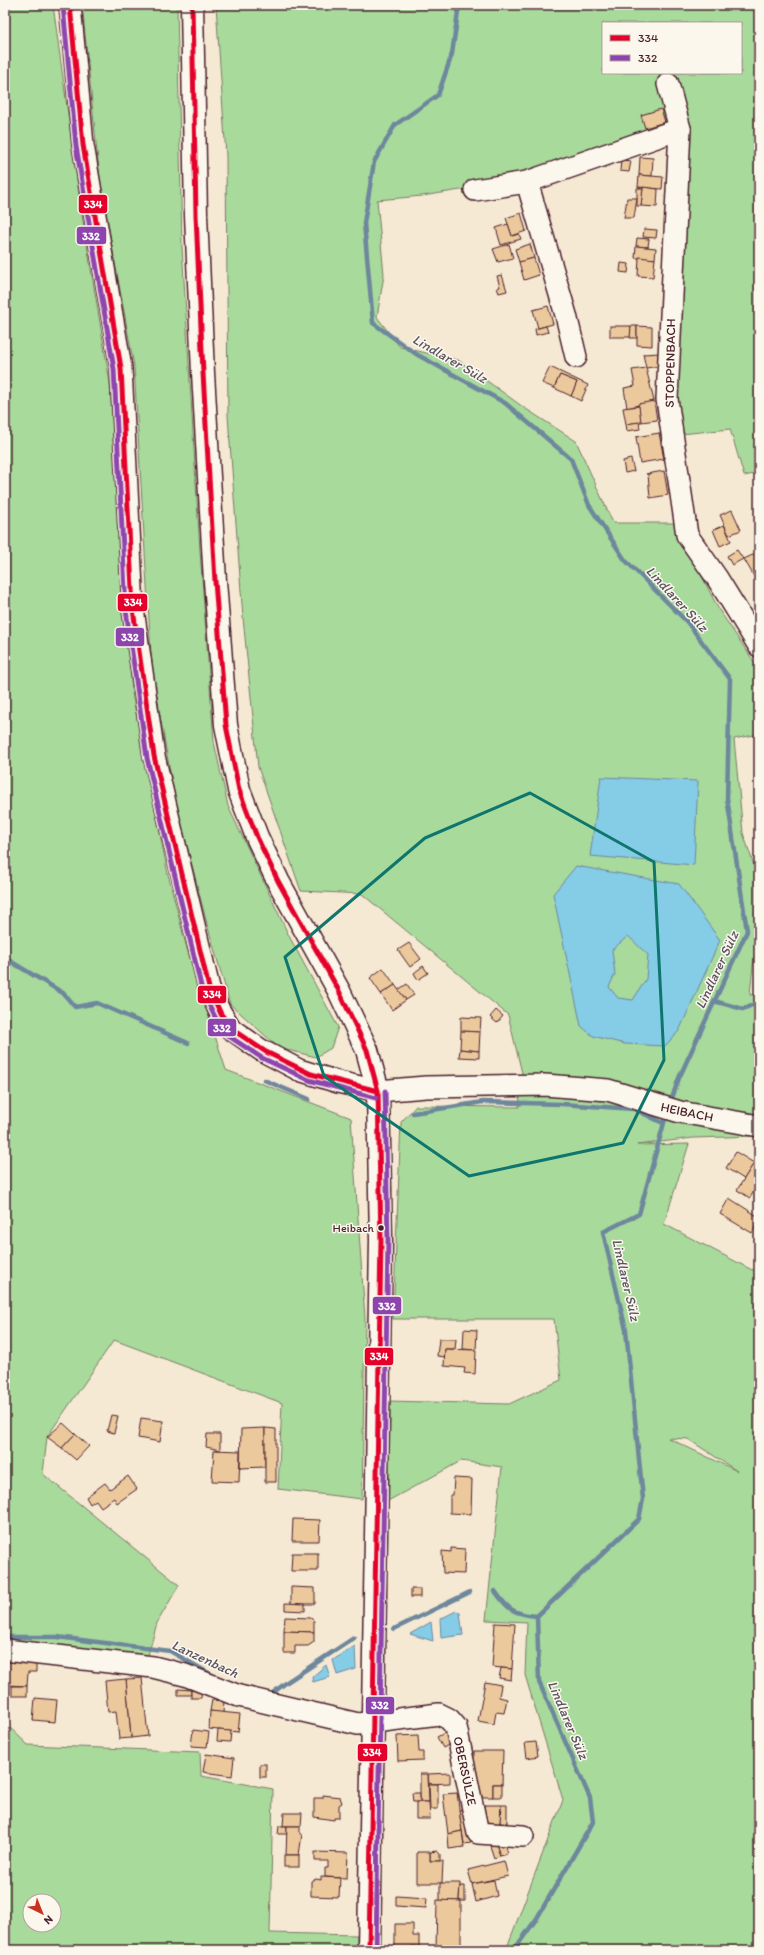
<svg xmlns="http://www.w3.org/2000/svg" width="764" height="1955" viewBox="0 0 764 1955" font-family="Itim,sans-serif">
<style>
.green{fill:#a8da9c;stroke:#797c64;fill-rule:evenodd}
.water{fill:#85cce7;stroke:#6d879c;fill-rule:evenodd}
.lines{fill:none;stroke-linecap:round;stroke-linejoin:round}
.stream{stroke:#6d879c;stroke-width:4.5}
.building{fill:#ecc99d;stroke:#4a1f2b}
.minor-casing{stroke:#4a1f2b;stroke-width:24}
.major-casing{stroke:#4a1f2b;stroke-width:25}
.minor{stroke:#fbf7ec;stroke-width:21}
.major{stroke:#fbf7ec;stroke-width:22}
.bus-1-casing{stroke:#fbf7ec;stroke-width:8}
.bus-2-casing{stroke:#fbf7ec;stroke-width:8}
.bus-1{stroke:#e4002b;stroke-width:5}
.bus-2{stroke:#8e44ad;stroke-width:5}
.marked{fill:none;stroke:#0f766e;stroke-width:3;stroke-linejoin:round}
.bus-dot{fill:#4a1f2b;stroke:#fbf7ec;stroke-width:1.5}
.labels{text-anchor:middle;dominant-baseline:central;stroke-width:3;stroke-linejoin:round;paint-order:stroke}
.bus-label{font-size:12px;fill:#4a1f2b;stroke:#fbf7ec;text-anchor:end}
.street-label{font-size:13px;fill:#4a1f2b;stroke:#fbf7ec}
.water-label{font-size:14px;font-style:italic;fill:#5c5363;stroke:#fbf7ec}
.line-badge{stroke:#fbf7ec;stroke-width:1.5}
.badge-label{font-size:11px;text-anchor:middle;font-weight:bold;fill:#fff}
</style>
<rect width="100%" height="100%" fill="#f6e9d4"/>
<filter id="ink" filterUnits="userSpaceOnUse"><feTurbulence type="fractalNoise" baseFrequency=".025" numOctaves="2"/><feDisplacementMap in="SourceGraphic" scale="8" xChannelSelector="R" yChannelSelector="G"/><feConvolveMatrix kernelMatrix="1 2 1 2 8 2 1 2 1" color-interpolation-filters="sRGB"/></filter>
<g filter="url(#ink)">
<g class="green">
<path d="M5,5H53L81,209L110,383L118,520L132,693L168,874L187,949L226,1070L351,1118L365,1318L362,1499L278,1489L282,1403L114,1340L47,1437L43,1474L179,1585L157,1623L147,1659L5,1639Z"/>
<path d="M82,5H177L182,246L200,551L214,742L228,806L289,936L338,1027L331,1048L316,1057L279,1048L230,1004L207,924L175,799L152,671L134,366L100,181Z"/>
<path d="M216,5H759V473L744,476L730,429L671,435L680,131L550,176L422,196L377,200L384,275L377,317L400,347L458,360L523,407L576,441L613,523H675L719,610L759,669V734L734,739L743,833L759,880V940L753,965L750,995H759V1136L693,1138L637,1145L689,1144L664,1224L752,1270L759,1268V1950H506L563,1800L525,1675L527,1622L486,1620L502,1467L461,1461L386,1502L388,1401L509,1404L561,1380L554,1319H393L401,1122L416,1106L519,1107L522,1073L508,1015L362,894L301,891L258,767L243,618L228,416L226,156ZM603,23H741V73H603ZM668,1438L688,1439L737,1471Z"/>
<path d="M5,1723L28,1745L200,1752L201,1776L273,1789L270,1933L357,1935V1950H5ZM30,1901H54V1925H30Z"/>
</g>
<g class="water">
<path d="M601,777L698,781L694,865L590,856Z"/>
<path d="M576,866L679,884L720,940L679,1031L665,1046L625,1044L593,1036L581,1026L553,894ZM628,936L648,955L646,979L633,1000L618,998L609,987L615,974L612,950Z"/>
<path d="M456,1611L460,1613L463,1635L441,1638L440,1619Z"/>
<path d="M431,1622L433,1641L410,1634Z"/>
<path d="M355,1646L356,1669L337,1675L333,1660Z"/>
<path d="M326,1665L330,1677L313,1682L312,1677Z"/>
</g>
<g class="lines">
<g class="stream">
<path d="M459,5L452,54L438,95L395,125L374,162L364,223L373,323L416,354L505,403L571,459L589,505L625,560L687,622L730,679L727,798L747,931L679,1078L670,1104"/>
<path d="M5,958L63,993L75,1007L97,1003L188,1043"/>
<path d="M714,1001L743,1009L759,1002"/>
<path d="M264,1080L309,1099"/>
<path d="M413,1113L483,1102L562,1104L634,1109L663,1123"/>
<path d="M495,1591C508,1610 514,1614 537,1616"/>
<path d="M394,1629L470,1592"/>
<path d="M5,1637H57L170,1651L212,1675"/>
<path d="M268,1694L270,1695L287,1682L354,1638"/>
<path d="M514,1950L537,1918L593,1822L590,1798L539,1682L537,1616L639,1519L643,1499L626,1330L603,1232L639,1214L667,1112"/>
</g>
</g>
<g class="building">
<path d="M661,109L665,122L645,128L641,115Z"/>
<path d="M640,157L653,158L652,176L639,175Z"/>
<path d="M621,160L631,161L629,172L620,171Z"/>
<path d="M639,175L663,177L662,189L638,187Z"/>
<path d="M643,187L658,189L657,207L641,206Z"/>
<path d="M637,188H643L641,206H637Z"/>
<path d="M627,198H637L634,218H624Z"/>
<path d="M521,213L526,231L512,236L506,218Z"/>
<path d="M508,224L512,236L519,234L521,239L501,245L496,228Z"/>
<path d="M644,229L657,230L656,238L643,237Z"/>
<path d="M637,238L649,239L648,247L636,246Z"/>
<path d="M509,244L513,258L498,262L493,249Z"/>
<path d="M530,244L534,258L519,262L515,249Z"/>
<path d="M636,246L656,248L655,259L635,258Z"/>
<path d="M639,257L655,259L653,277L638,276Z"/>
<path d="M534,258L539,275L524,280L519,262Z"/>
<path d="M621,263L629,264L628,273L620,272Z"/>
<path d="M502,275L507,291L499,293L497,288L500,287L497,276Z"/>
<path d="M548,306L553,324L538,328L533,310Z"/>
<path d="M546,326L548,332L536,335L535,329Z"/>
<rect x="610" y="326" width="21" height="11"/>
<path d="M631,326H637V338H630Z"/>
<path d="M637,326L652,327V346L637,345Z"/>
<path d="M660,353V366L646,368L643,354Z"/>
<path d="M550,367L588,385L581,401L571,396L577,382L560,375L554,388L542,383Z"/>
<path d="M646,368L654,401L627,408L624,388L635,386L632,370Z"/>
<path d="M560,375L577,382L571,396L554,388Z"/>
<path d="M654,401L657,420L641,422L638,404Z"/>
<path d="M639,406L641,422L626,424L623,408Z"/>
<path d="M639,422L640,429L627,431L626,424Z"/>
<path d="M659,433L664,459L640,463L636,437Z"/>
<path d="M631,459L634,471L625,473L623,461Z"/>
<path d="M664,471L668,495L650,498L648,474H646Z"/>
<path d="M732,510L741,530L729,535L720,515Z"/>
<path d="M724,525L731,541L720,546L713,530Z"/>
<path d="M737,550L743,559L732,565L727,556Z"/>
<path d="M759,552V585L744,559Z"/>
<path d="M409,943L421,959L410,967L398,950Z"/>
<path d="M423,966L428,973L418,980L414,973Z"/>
<path d="M383,968L395,985L381,994L370,978Z"/>
<path d="M407,984L414,995L406,1000L398,990Z"/>
<path d="M395,985L406,1000L392,1010L381,994Z"/>
<path d="M496,1010L503,1016L497,1023L490,1017Z"/>
<path d="M461,1017L481,1018L480,1032L461,1031Z"/>
<path d="M461,1031L480,1032L479,1051L460,1049Z"/>
<path d="M460,1049L479,1051V1058L459,1057Z"/>
<path d="M736,1152L754,1163L744,1179L726,1168Z"/>
<path d="M754,1163L759,1166V1182L750,1198L737,1190Z"/>
<path d="M729,1198L759,1217V1221L752,1233L720,1214Z"/>
<path d="M464,1329L477,1330L476,1350L463,1349Z"/>
<path d="M439,1339H456L455,1349H445V1357L437,1356Z"/>
<path d="M445,1349L476,1350L475,1374L464,1373L465,1368L444,1366Z"/>
<path d="M111,1415L118,1416L114,1433L107,1431Z"/>
<path d="M141,1418L163,1421L160,1442L138,1438Z"/>
<path d="M63,1423L75,1434L62,1448L47,1437Z"/>
<path d="M265,1428V1467L240,1468L241,1429Z"/>
<path d="M265,1428L276,1429V1482H265Z"/>
<path d="M75,1434L89,1446L76,1460L62,1448Z"/>
<path d="M207,1434H220V1450L206,1447Z"/>
<path d="M214,1450L240,1451L239,1482L212,1481Z"/>
<path d="M128,1476L137,1489L117,1503L114,1498L101,1507L96,1500L90,1504L86,1497L105,1483L110,1489Z"/>
<path d="M454,1478L472,1479L471,1514L450,1513V1495H453Z"/>
<path d="M293,1519L320,1520L319,1541H292Z"/>
<path d="M451,1548L465,1549L464,1574L443,1573L442,1551L451,1552Z"/>
<path d="M292,1553H318V1571H291Z"/>
<path d="M291,1587L315,1588V1604H291Z"/>
<rect x="411" y="1589" width="9" height="8"/>
<path d="M285,1603L305,1604V1611L285,1610Z"/>
<path d="M285,1617L311,1618L314,1621V1632L284,1631Z"/>
<path d="M495,1623L515,1624L512,1669L492,1667Z"/>
<path d="M284,1631L314,1632V1642L308,1646H295V1653H284Z"/>
<path d="M5,1662L36,1663V1672H28L27,1686L5,1685Z"/>
<path d="M501,1668L512,1669L511,1680L499,1678Z"/>
<path d="M142,1678L148,1736L131,1738L126,1679Z"/>
<path d="M126,1679L131,1738L119,1739L116,1711L108,1712L105,1681Z"/>
<path d="M485,1682L501,1685L499,1697L507,1699L504,1713L496,1712L494,1724L478,1721Z"/>
<rect x="12" y="1686" width="15" height="10"/>
<path d="M178,1689L191,1690V1695H178Z"/>
<path d="M191,1690L202,1691L201,1698H191Z"/>
<path d="M35,1698L57,1700L55,1722L33,1720Z"/>
<path d="M212,1700L224,1701L223,1713L210,1711Z"/>
<path d="M210,1711L240,1714L238,1732L209,1729Z"/>
<path d="M193,1730L209,1732L207,1747L191,1746Z"/>
<path d="M218,1730L231,1731L230,1742L217,1741Z"/>
<path d="M448,1731L454,1742L443,1748L437,1737Z"/>
<path d="M418,1735L419,1752H423V1760L398,1761L397,1736Z"/>
<path d="M536,1742L538,1756L527,1758L525,1743Z"/>
<path d="M474,1751H503L502,1784H493V1797H473Z"/>
<path d="M206,1754L234,1758L232,1776L203,1772Z"/>
<rect x="260" y="1764" width="6" height="13"/>
<path d="M450,1773V1783L429,1784L428,1774Z"/>
<path d="M420,1774H428L429,1802H420Z"/>
<path d="M429,1784H438V1809H430Z"/>
<rect x="493" y="1784" width="9" height="13"/>
<path d="M412,1793H420V1802H413Z"/>
<path d="M457,1793L462,1831L448,1834L443,1794Z"/>
<path d="M323,1795L340,1797L342,1803L339,1805V1818H334V1820L314,1817V1798H323Z"/>
<path d="M416,1802H429L430,1819H416Z"/>
<path d="M484,1805H501L500,1829H484Z"/>
<path d="M501,1805H507V1823H500Z"/>
<path d="M467,1809L471,1843L464,1844L459,1810Z"/>
<path d="M284,1813H302L301,1826H283Z"/>
<path d="M279,1826H287V1834H278Z"/>
<path d="M287,1826H300V1834H302L299,1855H286Z"/>
<path d="M462,1831L464,1847L449,1849L448,1834Z"/>
<path d="M504,1840L507,1854L500,1856L496,1844Z"/>
<path d="M496,1844L500,1856L494,1858L490,1846Z"/>
<path d="M437,1851L440,1854V1861H430V1852Z"/>
<path d="M315,1852L348,1853L347,1878L325,1877V1868H328V1861H315Z"/>
<path d="M417,1852H430V1861H443L442,1883H417Z"/>
<rect x="284" y="1855" width="15" height="12"/>
<path d="M504,1861L508,1876L472,1884L468,1870Z"/>
<path d="M321,1877L340,1878L339,1897L311,1896V1881L316,1879L321,1880Z"/>
<path d="M494,1880L497,1896L476,1902L472,1884Z"/>
<path d="M440,1883H460L459,1901H440Z"/>
<path d="M460,1886H465V1901H459Z"/>
<path d="M396,1896L427,1898L426,1908L396,1906Z"/>
<path d="M437,1900L461,1901V1950H436Z"/>
<path d="M395,1924H413V1936H419V1947L412,1946V1949L395,1948Z"/>
</g>
<g class="lines">
<defs>
<g id="minor">
<path d="M70,5L83,145L121,368L133,609L154,756L209,988L219,1010L231,1029L261,1050L299,1070L338,1082L378,1091L426,1087L545,1085L608,1090L680,1112L759,1126"/>
<path d="M668,84L680,129L667,399L687,535L717,578L759,646"/>
<path d="M527,182L566,315L576,357"/>
<path d="M475,190L527,182L680,129"/>
<path d="M5,1650L153,1667L185,1675L239,1696L358,1724L439,1714L449,1719L456,1727L478,1833L523,1836"/>
</g>
<path id="major" d="M192,5L196,215L203,373L215,581L226,725L239,790L257,837L278,881L339,991L367,1050L378,1091L381,1240L369,1950"/>
</defs>
<use href="#minor" class="minor-casing"/>
<use href="#major" class="major-casing"/>
<use href="#minor" class="minor"/>
<use href="#major" class="major"/>
<defs>
<g id="bus-1">
<path d="M70,5L83,145L121,368L133,609L154,756L209,988L221,1014L233,1030L266,1052L311,1074L378,1091"/>
<path d="M192,5L196,215L203,373L215,581L226,725L239,790L257,837L278,881L339,991L367,1050L378,1091L381,1240L369,1950"/>
</g>
<g id="bus-2">
<path d="M63,6L76,146L114,369L126,610L147,758L202,990L215,1017L227,1035L262,1058L309,1080L376,1098"/>
<path d="M376,1950L388,1240L385,1091"/>
</g>
</defs>
<use href="#bus-1" class="bus-1-casing"/>
<use href="#bus-2" class="bus-2-casing"/>
<use href="#bus-1" class="bus-1"/>
<use href="#bus-2" class="bus-2"/>
</g>
</g>
<path class="marked" d="M530,793L654,862L664,1060L623,1143L469,1176L324,1076L285,957L425,838Z"/>
<circle class="bus-dot" cx="381" cy="1228" r="3.5"/>
<g class="labels">
<g class="bus-label">
<text x="374" y="1228">Heibach</text>
</g>
<g class="street-label">
<text transform="translate(670 363) rotate(-89)">STOPPENBACH</text>
<text transform="translate(687 1112) rotate(12)">HEIBACH</text>
<text transform="translate(465 1771) rotate(78)">OBERSÜLZE</text>
</g>
<g class="water-label">
<text transform="translate(450 359) rotate(30)">Lindlarer Sülz</text>
<text transform="translate(677 599) rotate(47)">Lindlarer Sülz</text>
<text transform="translate(717 970) rotate(-65)">Lindlarer Sülz</text>
<text transform="translate(626 1280) rotate(77)">Lindlarer Sülz</text>
<text transform="translate(205 1659) rotate(25)">Lanzenbach</text>
<text transform="translate(568 1720) rotate(67)">Lindlarer Sülz</text>
</g>
</g>
<g class="line-badge">
<rect x="78" y="194" width="30" height="20" rx="4" fill="#e4002b"/>
<rect x="76" y="226" width="31" height="19" rx="4" fill="#8e44ad"/>
<rect x="117" y="593" width="31" height="19" rx="4" fill="#e4002b"/>
<rect x="115" y="627" width="30" height="20" rx="4" fill="#8e44ad"/>
<rect x="197" y="985" width="30" height="19" rx="4" fill="#e4002b"/>
<rect x="207" y="1018" width="30" height="19" rx="4" fill="#8e44ad"/>
<rect x="372" y="1296" width="30" height="19" rx="4" fill="#8e44ad"/>
<rect x="364" y="1347" width="30" height="19" rx="4" fill="#e4002b"/>
<rect x="365" y="1696" width="30" height="19" rx="4" fill="#8e44ad"/>
<rect x="357" y="1743" width="31" height="19" rx="4" fill="#e4002b"/>
</g>
<g class="badge-label">
<text x="93" y="208">334</text>
<text x="91" y="240">332</text>
<text x="133" y="606">334</text>
<text x="130" y="641">332</text>
<text x="212" y="998">334</text>
<text x="222" y="1032">332</text>
<text x="387" y="1310">332</text>
<text x="379" y="1360">334</text>
<text x="380" y="1709">332</text>
<text x="372" y="1756">334</text>
</g>
<rect width="764" height="1955" fill="none" stroke="#fbf7ec" stroke-width="20"/>
<rect x="10" y="10" width="744" height="1935" fill="none" stroke="#4a1f2b" stroke-width="1.5" filter="url(#ink)"/>
<rect x="602" y="22" width="140" height="52" fill="#fbf7ec" stroke="#b4a19f"/>
<rect x="610" y="35" width="20" height="6" fill="#e4002b" stroke="#b4a19f"/>
<text x="638" y="42" font-size="12" fill="#4a1f2b">334</text>
<rect x="610" y="55" width="20" height="6" fill="#8e44ad" stroke="#b4a19f"/>
<text x="638" y="62" font-size="12" fill="#4a1f2b">332</text>
<g transform="translate(42 1913) rotate(137)"><circle r="19" fill="#fbf7ec" stroke="#b4a19f"/>
<path d="M0-3L7 15L0 10L-7 15Z" fill="#c8321e"/>
<text y="-6" font-size="11" font-weight="bold" text-anchor="middle" fill="#4a1f2b">N</text>
</g>
</svg>
